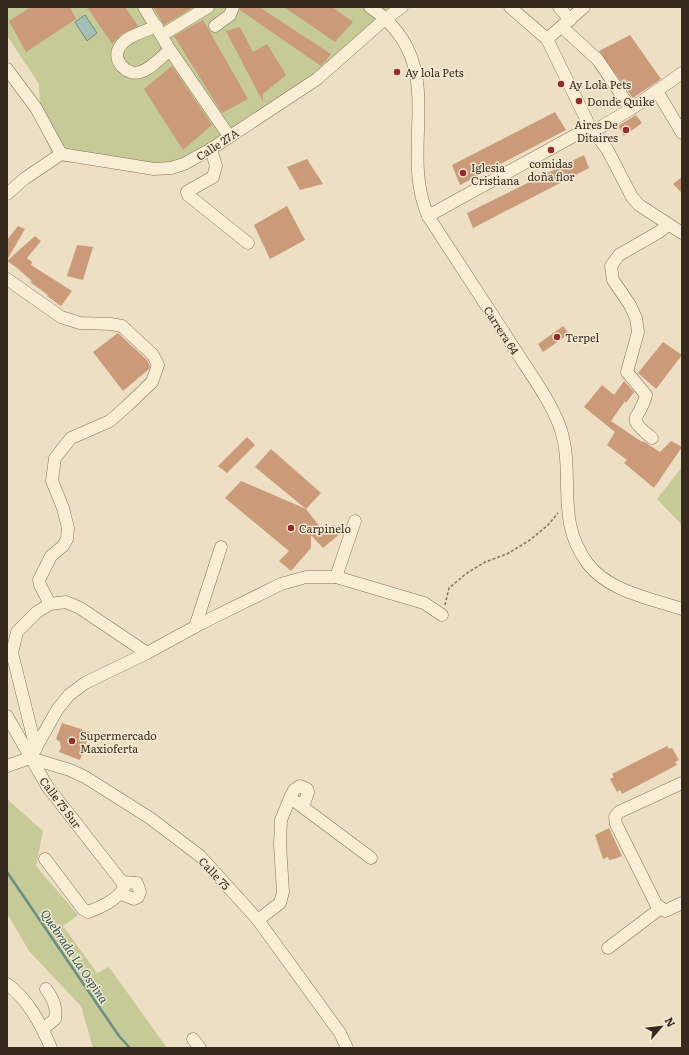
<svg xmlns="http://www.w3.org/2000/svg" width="689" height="1055" viewBox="0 0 689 1055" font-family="Literata,serif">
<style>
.green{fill:#c5ca97}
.water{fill:#a5bfb7;stroke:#6c8d84}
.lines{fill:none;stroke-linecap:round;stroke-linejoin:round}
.stream{stroke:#6c8d84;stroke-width:2.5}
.building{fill:#ca9a79}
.minor-casing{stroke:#86715a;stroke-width:13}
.path{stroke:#86715a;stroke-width:1.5;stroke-dasharray:3 2;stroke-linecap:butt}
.minor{stroke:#f8edd5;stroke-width:12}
.poi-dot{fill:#932c2e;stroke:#f4ead2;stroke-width:1.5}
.labels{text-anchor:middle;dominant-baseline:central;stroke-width:3;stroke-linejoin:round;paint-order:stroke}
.poi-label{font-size:11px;fill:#36291e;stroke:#f4ead2;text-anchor:start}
.street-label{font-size:11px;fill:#36291e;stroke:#f4ead2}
.water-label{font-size:12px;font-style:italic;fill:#2d5653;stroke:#f4ead2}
</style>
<rect width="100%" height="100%" fill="#eddfc3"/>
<g class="green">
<path d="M7,7H397L303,88L240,125L182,172L55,161L41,129L39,84L7,36Z"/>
<path d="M682,467V525L657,499Z"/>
<path d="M7,799L43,831L36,866L78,915L63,926L97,973L109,967L167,1048H93L81,1006L29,951L7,913Z"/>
</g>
<path class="water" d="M85,15L97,33L87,41L75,22Z"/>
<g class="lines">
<path class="stream" d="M7,872L119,1036L130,1048"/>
</g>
<g class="building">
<path d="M31,7H70L76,19L26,52L9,21Z"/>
<path d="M87,7H125L138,26L122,34L112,44Z"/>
<path d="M153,7H194L164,25Z"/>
<path d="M240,7H259L331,54L321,66L240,10Z"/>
<path d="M284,7H332L353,22L335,42Z"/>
<path d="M203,20L248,99L222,113L174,36Z"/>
<path d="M240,27L253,52L267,44L286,75L263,94V102L226,31Z"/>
<path d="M630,35L661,79L633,98L599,51Z"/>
<path d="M172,66L212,125L183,150L144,89Z"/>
<path d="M555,112L566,130L460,185L452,165Z"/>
<path d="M636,115L642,123L624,136L618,126Z"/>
<path d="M584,155L589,168L473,228L467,213Z"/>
<path d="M307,159L323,184L300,190L287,167Z"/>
<path d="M682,177V193L673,184Z"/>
<path d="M287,206L305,240L270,259L254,225Z"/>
<path d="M18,226L25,229L7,260V240Z"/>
<path d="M35,236L41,241L27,258L32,262L31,265L72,291L61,306L47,296L48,295L30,282L32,281L16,267L7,261Z"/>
<path d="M77,245L93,247L83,280L67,276Z"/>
<path d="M563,326L569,334L543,352L538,344Z"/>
<path d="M118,333L147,360L150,366L149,369L123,391L93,352Z"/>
<path d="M663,342L682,355L656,389L638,373Z"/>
<path d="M624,381L634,392L626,403L625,401L611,421L642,442L643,441L660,452L671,441L682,447L654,488L624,463L627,460L607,445L615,432L584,407L602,385L614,395Z"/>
<path d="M247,437L255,445L227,473L218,466Z"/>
<path d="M271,449L321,493L306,509L255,467Z"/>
<path d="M241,481L306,509L324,532L334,525L342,532L323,548L311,535V548L291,571L279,561L289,551L225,498Z"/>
<path d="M62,723L90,732L80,760L59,752L61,747L60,742L56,739Z"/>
<path d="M667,746L669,749L672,748L679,760L675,762L677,765L622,794L620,790L617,792L610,779L614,777L612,774Z"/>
<path d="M609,828L622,856L614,859L609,860L608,857L603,859L595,835Z"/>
</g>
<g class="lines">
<defs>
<g id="minor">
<path d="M144,7L170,50L229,136"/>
<path d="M370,7C453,63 397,145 428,216C457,261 487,306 516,351C531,375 550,400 560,427C576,474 554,519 588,564C610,592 650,598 682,609"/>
<path d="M510,7L547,39L590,127L607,149L632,197L639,205L682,233"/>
<path d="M559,7L570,20"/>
<path d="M157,26C146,31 125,36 119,48C112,61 127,76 140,72C151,69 161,57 170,50"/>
<path d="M215,26L230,15L233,7"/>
<path d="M562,27L598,60L631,109"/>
<path d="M162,35L208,7"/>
<path d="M547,39L584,7"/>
<path d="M7,69L36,108L61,154"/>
<path d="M657,91L682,133"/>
<path d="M594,131L631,109L682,73"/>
<path d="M211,149L216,166L213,177L190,190L187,192L188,195L248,243"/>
<path d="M7,194L24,179L61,154L154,169L171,168L184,164L211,149L317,79L385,19L402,7"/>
<path d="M428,216L590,127"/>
<path d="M7,279L61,317L80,323L111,324L122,326L153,355L158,365L152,382L128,405L110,421L71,438L55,458L52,481L63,508L68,528L67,539L63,546L51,556L39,580L40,585L50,604"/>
<path d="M652,438C623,415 640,421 646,395L627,372L638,332L636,318L630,305L613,280L611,266L619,255L659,232L668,225"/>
<path d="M336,577L355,521"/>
<path d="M195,627L221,547"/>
<path d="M7,716L47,786L122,882L124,888C118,899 100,908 88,912L83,909L45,859"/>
<path d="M36,749L12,653L17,632L37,612L50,604L66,602L80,608L147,653"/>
<path d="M30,758L57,710L69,695L85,683L147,653L202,623L281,584L306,577H336L424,603L442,615"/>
<path d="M30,758L70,770L85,777L150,818L200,856L258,920L340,1033L347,1048"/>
<path d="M7,766L30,758"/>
<path d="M682,783L619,812L615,817L616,824L656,904L665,911L682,903"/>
<path d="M296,802L371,858"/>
<path d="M121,894L134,899L138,897L140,892L137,883L122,882"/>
<path d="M258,920L280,903L283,892L280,845L281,820L290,798L294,790L300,786L307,789L308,792L303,807"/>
<path d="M608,948L661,908"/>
<path d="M7,984C28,999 41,1024 51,1048"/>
<path d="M43,1029L55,1019C57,1006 53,999 46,989"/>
<path d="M193,1039L200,1048"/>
</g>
</defs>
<use href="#minor" class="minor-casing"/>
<path class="path" d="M445,605L449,588L467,573L485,562L507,554L530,540L548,525L558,513"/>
<use href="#minor" class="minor"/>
</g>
<g class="poi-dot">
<circle cx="397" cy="72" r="4"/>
<circle cx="561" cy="84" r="4"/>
<circle cx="579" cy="101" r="4"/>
<circle cx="626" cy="130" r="4"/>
<circle cx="551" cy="150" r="4"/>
<circle cx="463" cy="173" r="4"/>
<circle cx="557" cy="337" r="4"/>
<circle cx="291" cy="528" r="4"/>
<circle cx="72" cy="741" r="4"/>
</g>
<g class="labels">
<g class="poi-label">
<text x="405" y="72">Ay lola Pets</text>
<text x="569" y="84">Ay Lola Pets</text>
<text x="587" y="101">Donde Quike</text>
<text x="618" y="124" text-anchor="end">Aires De<tspan x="618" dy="13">Ditaires</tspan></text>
<text x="551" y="163" text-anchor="middle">comidas<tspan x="551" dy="13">doña flor</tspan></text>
<text x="471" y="167">Iglesia<tspan x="471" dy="13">Cristiana</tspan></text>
<text x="565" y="337">Terpel</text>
<text x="299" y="528">Carpinelo</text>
<text x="80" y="735">Supermercado<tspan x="80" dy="13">Maxioferta</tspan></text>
</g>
<g class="street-label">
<text transform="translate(217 144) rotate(-33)">Calle 27A</text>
<text transform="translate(502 330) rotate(57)">Carrera 64</text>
<text transform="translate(61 802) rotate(53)">Calle 75 Sur</text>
<text transform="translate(215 873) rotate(47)">Calle 75</text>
</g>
<g class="water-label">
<text transform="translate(75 956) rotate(56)">Quebrada La Ospina</text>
</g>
</g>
<rect width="689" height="1055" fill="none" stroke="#36291e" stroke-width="16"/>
<g transform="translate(661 1027) rotate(62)" stroke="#f4ead2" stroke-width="3" paint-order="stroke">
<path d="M0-3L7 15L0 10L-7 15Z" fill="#36291e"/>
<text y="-6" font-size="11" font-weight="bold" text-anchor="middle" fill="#36291e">N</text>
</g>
</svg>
